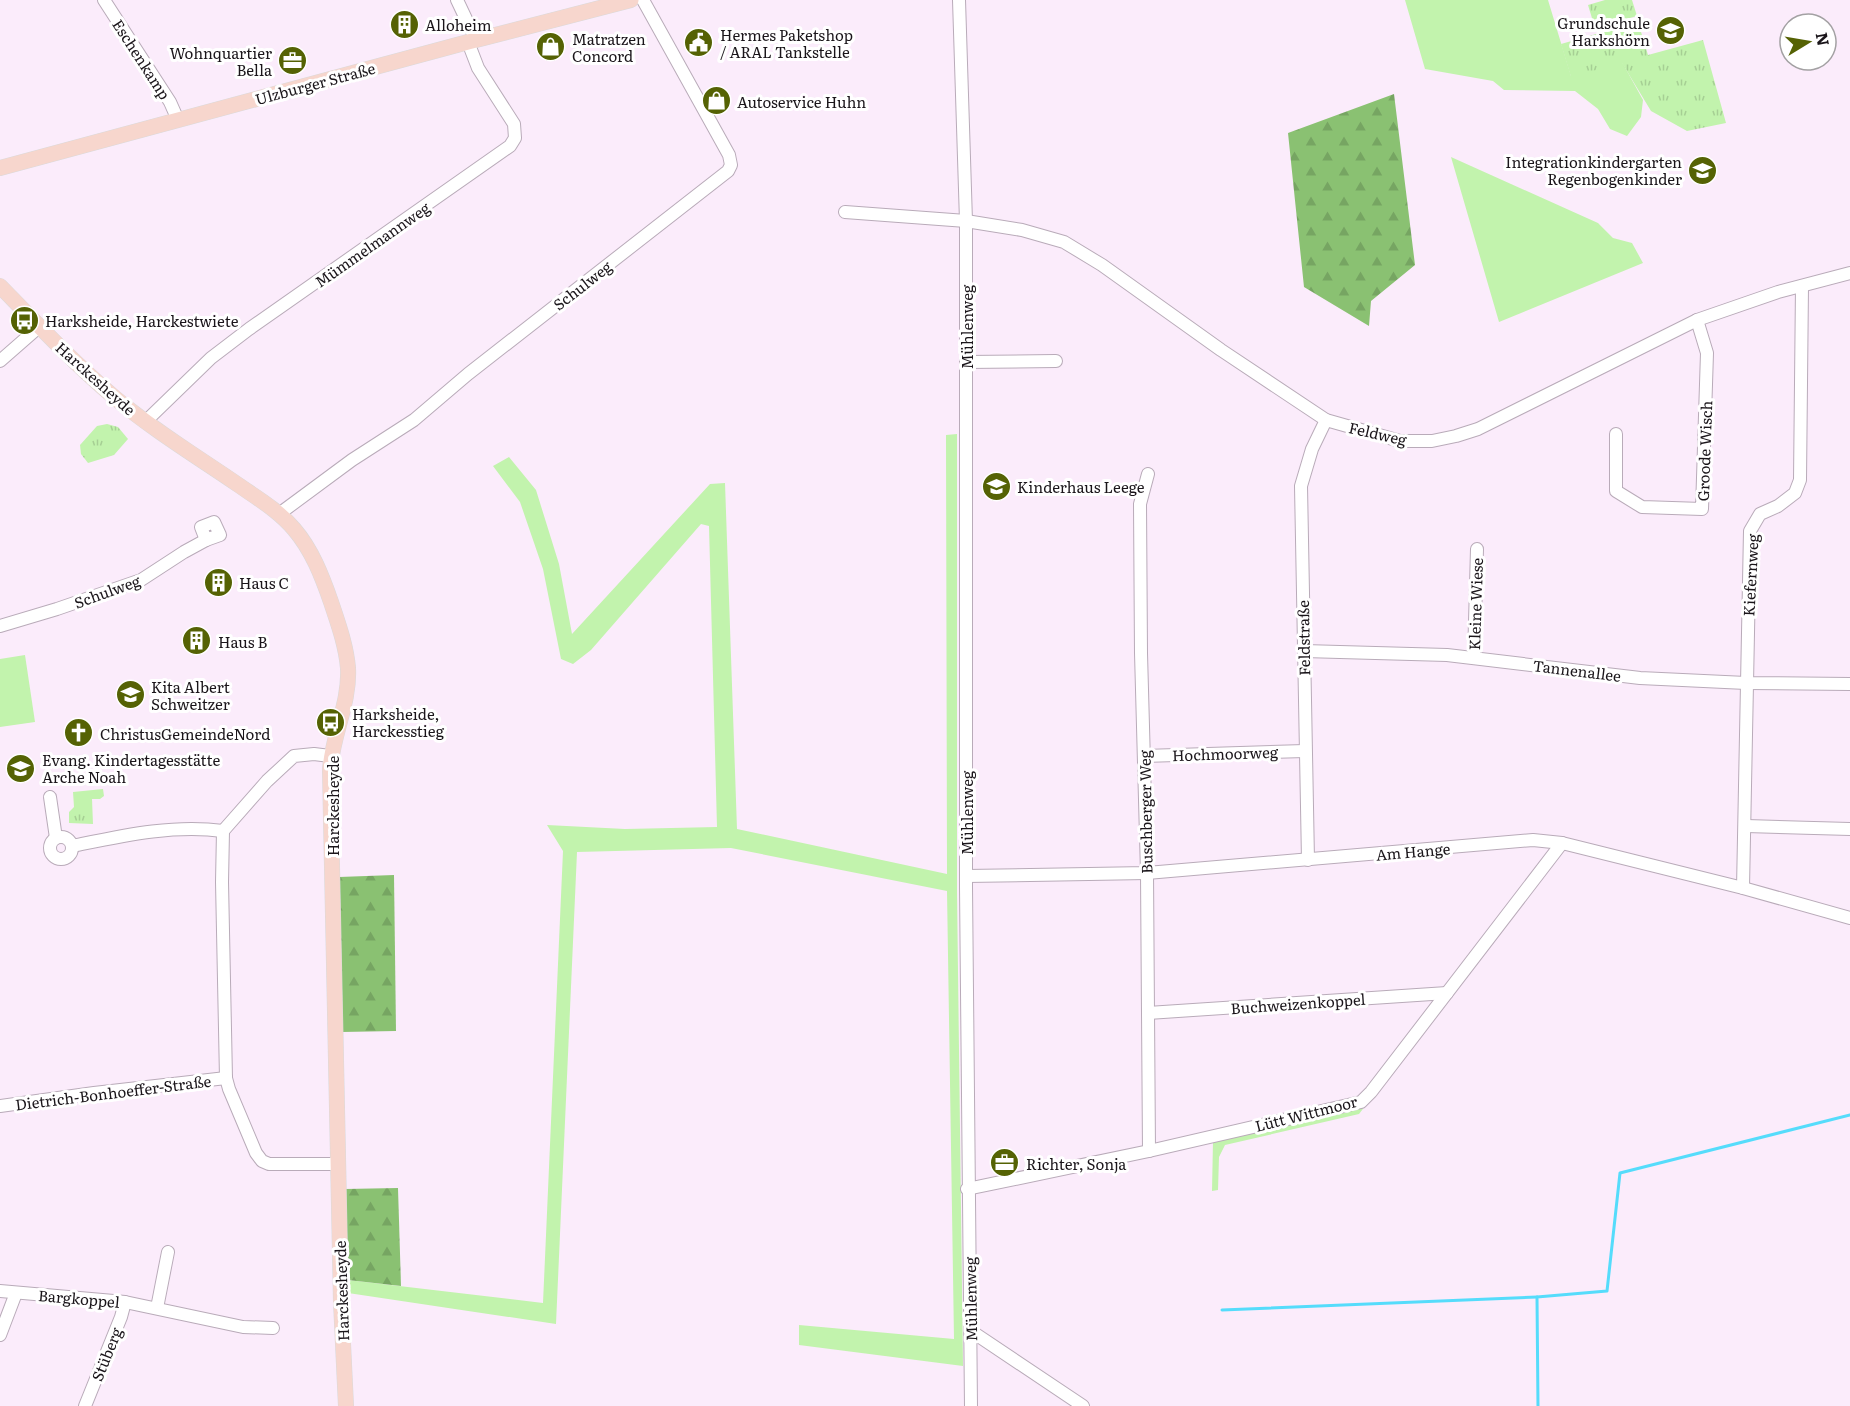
<svg xmlns="http://www.w3.org/2000/svg" width="1850" height="1406" viewBox="0 0 1850 1406" font-family="Literata,serif">
<style>
.grass{fill:#c2f3ad}
.forest{fill:url(#forest-firs)}
.park{fill:url(#park-tufts)}
.lines{fill:none;stroke-linecap:round;stroke-linejoin:round}
.stream{stroke:#55dcfb;stroke-width:3}
.minor-casing{stroke:#b9abb9;stroke-width:14}
.major-casing{stroke:#dadada;stroke-width:16}
.minor{stroke:#fff;stroke-width:12}
.major{stroke:#f7d6cd;stroke-width:15}
.labels{text-anchor:middle;dominant-baseline:central;stroke-width:6;stroke-linejoin:round;paint-order:stroke}
.poi-label{font-size:15px;fill:#1a151a;stroke:#fff;text-anchor:start}
.street-label{font-size:15px;fill:#1a151a;stroke:#fff}
</style>
<defs>
<pattern id="forest-firs" width="22" height="20" patternUnits="userSpaceOnUse" patternTransform="scale(1.5)"><rect width="22" height="20" fill="#8ac172"/><path d="M5 1l3.5 6h-7zM16 11l3.5 6h-7z" fill="#76a562"/></pattern>
<pattern id="park-tufts" width="24" height="20" patternUnits="userSpaceOnUse" patternTransform="scale(1.5)"><rect width="24" height="20" fill="#c2f3ad"/><path d="M3 7l-1-3M5 7V3M7 7l1-3M15 17l-1-3M17 17v-4M19 17l1-3" fill="none" stroke="#a6cf94"/></pattern>
</defs>
<rect width="100%" height="100%" fill="#fbecfb"/>
<g class="grass">
<path d="M1405,0H1548L1571,76L1622,62L1643,100L1641,117L1627,136L1610,129L1598,109L1575,91L1504,90L1493,81L1425,69Z"/>
<path d="M1451,157L1598,223L1613,238L1632,243L1643,263L1499,322Z"/>
<path d="M957,434V892L963,1366L799,1345V1325L954,1339L947,891L731,848L577,852L556,1324L348,1293V1280L543,1303L563,851L547,825L625,829L717,827L709,526L701,524L591,650L573,664L561,659L543,569L520,502L493,466L509,457L536,490L559,564L572,634L710,484L725,483L737,829L947,874L946,435Z"/>
<path d="M25,655L35,722L0,727V659Z"/>
<path d="M1366,1105L1359,1114L1225,1145L1219,1157L1218,1190L1212,1191L1213,1141Z"/>
</g>
<g class="forest">
<path d="M1394,94L1415,265L1371,301L1369,326L1304,287L1288,133Z"/>
<path d="M394,875L396,1031L342,1032L339,877Z"/>
<path d="M398,1188L401,1286L348,1280L345,1189Z"/>
</g>
<g class="park">
<path d="M1605,0H1632L1637,16L1595,28L1588,5Z"/>
<path d="M1638,22L1648,55L1703,40L1726,123L1687,131L1651,111L1622,63L1571,77L1561,44Z"/>
<path d="M107,424L118,427L128,439L114,455L88,463L81,454L80,445L97,426Z"/>
<path d="M103,789L104,796L100,799H92L93,824L69,823V812L74,807L73,792Z"/>
</g>
<g class="lines">
<g class="stream">
<path d="M1222,1310L1537,1297"/>
<path d="M1538,1406L1537,1297L1607,1291L1620,1173L1850,1115"/>
</g>
<defs>
<g id="minor">
<path d="M104,0L170,102L178,120"/>
<path d="M457,0L476,40"/>
<path d="M959,0L966,221V887L971,1406"/>
<path d="M845,212L966,221L1022,230L1064,242L1102,265L1221,350L1326,420L1400,441H1432L1456,436L1478,429L1697,320L1778,292L1850,273"/>
<path d="M0,361L40,326"/>
<path d="M966,362L1056,361"/>
<path d="M146,421L211,358L249,329L510,146L515,138L514,124L478,68L468,42"/>
<path d="M1616,434V491L1642,507L1702,509L1707,353L1697,320"/>
<path d="M1148,474L1140,504L1141,653L1147,873L1149,1151"/>
<path d="M279,514L352,460L414,420L468,374L728,171L731,165L729,155L643,0"/>
<path d="M214,522L220,535L206,540L201,527Z"/>
<path d="M0,626L57,609L141,580L184,552L206,540"/>
<path d="M1304,651L1447,655L1640,678L1746,683L1850,684"/>
<path d="M1474,658L1477,549"/>
<path d="M330,756L314,754L294,756L267,781L223,831L222,882L226,1078L229,1089L256,1153L262,1161L269,1164H338"/>
<path d="M1144,756L1305,751"/>
<path d="M50,797L56,838"/>
<path d="M1746,826L1850,829"/>
<circle cx="61" cy="848" r="11"/>
<path d="M72,846C121,836 173,824 223,831"/>
<path d="M1308,860L1301,486L1312,449L1326,420"/>
<path d="M966,876L1147,873L1533,840L1562,843L1743,888L1850,918"/>
<path d="M1743,888L1750,531L1760,514L1778,506L1795,493L1800,480L1802,286"/>
<path d="M1148,1013L1447,993"/>
<path d="M0,1106L94,1093L226,1078"/>
<path d="M967,1189L1149,1151L1361,1102L1371,1092L1562,843"/>
<path d="M0,1291L125,1302L243,1327L273,1328"/>
<path d="M157,1308L168,1252"/>
<path d="M971,1331L1083,1406"/>
<path d="M0,1335L16,1293"/>
<path d="M85,1406L121,1317L125,1302"/>
</g>
<g id="major">
<path d="M0,168L468,42L631,0"/>
<path d="M0,286C37,324 74,363 114,397C152,429 196,456 237,484C257,498 278,510 294,529C312,550 322,576 331,602C338,623 346,645 348,668C350,703 332,736 330,770L341,1302L346,1406"/>
</g>
</defs>
<use href="#minor" class="minor-casing"/>
<use href="#major" class="major-casing"/>
<use href="#minor" class="minor"/>
<use href="#major" class="major"/>
</g>
<defs>
<symbol id="building-disc" viewBox="-11 -11 22 22"><circle r="9.5" fill="#556204" stroke="#fff"/><path d="M-4-6H4V6H1V3H-1V6H-4ZM-2.5-4.3h1.7v1.8h-1.7ZM.8-4.3h1.7v1.8H.8ZM-2.5-1h1.7V.8h-1.7ZM.8-1h1.7V.8H.8Z" fill="#fff"/></symbol>
<symbol id="school-disc" viewBox="-11 -11 22 22"><circle r="9.5" fill="#556204" stroke="#fff"/><path d="M0-5L7-2L0 1L-7-2ZM-4 1L0 2.5L4 1V4Q0 6-4 4Z" fill="#fff"/></symbol>
<symbol id="civic-disc" viewBox="-11 -11 22 22"><circle r="9.5" fill="#556204" stroke="#fff"/><path d="M-.6-6.5H3V-4.5H.6V-3L4-1V1h2V6H-6V1h2V-1L-.6-3ZM-1.2 2.5V6h2.4V2.5Z" fill="#fff"/></symbol>
<symbol id="shop-disc" viewBox="-11 -11 22 22"><circle r="9.5" fill="#556204" stroke="#fff"/><path d="M-5-2.5h2.3a2.7 3.5 0 0 1 5.4 0H5L5.5 6h-11ZM-1.5-2.5h3a1.5 2.3 0 0 0-3 0Z" fill="#fff"/></symbol>
<symbol id="office-disc" viewBox="-11 -11 22 22"><circle r="9.5" fill="#556204" stroke="#fff"/><path d="M-6-3h4V-5.5h4V-3h4V5H-6ZM-1-4.5V-3h2v-1.5ZM-6 0V1H6V0Z" fill="#fff"/></symbol>
<symbol id="bus-disc" viewBox="-11 -11 22 22"><circle r="9.5" fill="#556204" stroke="#fff"/><path d="M-5-6H5V4H4V6H2V4H-2V6H-4V4H-5ZM-3.5-4V0h7V-4ZM-3.5 1.2v1.5H-2V1.2ZM2 1.2v1.5H3.5V1.2Z" fill="#fff"/></symbol>
<symbol id="church-disc" viewBox="-11 -11 22 22"><circle r="9.5" fill="#556204" stroke="#fff"/><path d="M-1.2-6h2.4v3.5h3.3v2.4h-3.3V6h-2.4V-.1h-3.3v-2.4h3.3Z" fill="#fff"/></symbol>
</defs>
<g fill-rule="evenodd">
<use href="#building-disc" x="388" y="8" width="33" height="33"/>
<use href="#school-disc" x="1654" y="14" width="33" height="33"/>
<use href="#civic-disc" x="682" y="26" width="33" height="33"/>
<use href="#shop-disc" x="534" y="30" width="33" height="33"/>
<use href="#office-disc" x="276" y="44" width="33" height="33"/>
<use href="#shop-disc" x="700" y="84" width="33" height="33"/>
<use href="#school-disc" x="1686" y="154" width="33" height="33"/>
<use href="#bus-disc" x="8" y="304" width="33" height="33"/>
<use href="#school-disc" x="980" y="470" width="33" height="33"/>
<use href="#building-disc" x="202" y="566" width="33" height="33"/>
<use href="#building-disc" x="180" y="624" width="33" height="33"/>
<use href="#school-disc" x="114" y="678" width="33" height="33"/>
<use href="#bus-disc" x="314" y="706" width="33" height="33"/>
<use href="#church-disc" x="62" y="716" width="33" height="33"/>
<use href="#school-disc" x="4" y="752" width="33" height="33"/>
<use href="#office-disc" x="988" y="1146" width="33" height="33"/>
</g>
<g class="labels">
<g class="poi-label">
<text x="1650" y="22" text-anchor="end">Grundschule<tspan x="1650" dy="17">Harkshörn</tspan></text>
<text x="425" y="24">Alloheim</text>
<text x="720" y="34">Hermes Paketshop<tspan x="720" dy="17">/ ARAL Tankstelle</tspan></text>
<text x="572" y="38">Matratzen<tspan x="572" dy="17">Concord</tspan></text>
<text x="272" y="52" text-anchor="end">Wohnquartier<tspan x="272" dy="17">Bella</tspan></text>
<text x="737" y="101">Autoservice Huhn</text>
<text x="1682" y="161" text-anchor="end">Integrationkindergarten<tspan x="1682" dy="17">Regenbogenkinder</tspan></text>
<text x="45" y="320">Harksheide, Harckestwiete</text>
<text x="1017" y="486">Kinderhaus Leege</text>
<text x="239" y="582">Haus C</text>
<text x="218" y="641">Haus B</text>
<text x="151" y="686">Kita Albert<tspan x="151" dy="17">Schweitzer</tspan></text>
<text x="352" y="713">Harksheide,<tspan x="352" dy="17">Harckesstieg</tspan></text>
<text x="100" y="733">ChristusGemeindeNord</text>
<text x="42" y="759">Evang. Kindertagesstätte<tspan x="42" dy="17">Arche Noah</tspan></text>
<text x="1026" y="1163">Richter, Sonja</text>
</g>
<g class="street-label">
<text transform="translate(142 59) rotate(57)">Eschenkamp</text>
<text transform="translate(315 83) rotate(-15)">Ulzburger Straße</text>
<text transform="translate(372 244) rotate(-35)">Mümmelmannweg</text>
<text transform="translate(582 285) rotate(-38)">Schulweg</text>
<text transform="translate(966 327) rotate(-90)">Mühlenweg</text>
<text transform="translate(96 378) rotate(42)">Harckesheyde</text>
<text transform="translate(1378 433) rotate(13)">Feldweg</text>
<text transform="translate(1704 451) rotate(-88)">Groode Wisch</text>
<text transform="translate(1750 575) rotate(-87)">Kiefernweg</text>
<text transform="translate(107 591) rotate(-20)">Schulweg</text>
<text transform="translate(1475 604) rotate(-88)">Kleine Wiese</text>
<text transform="translate(1303 638) rotate(-91)">Feldstraße</text>
<text transform="translate(1577 670) rotate(7)">Tannenallee</text>
<text transform="translate(1225 753) rotate(-2)">Hochmoorweg</text>
<text transform="translate(332 806) rotate(-90)">Harckesheyde</text>
<text transform="translate(1145 812) rotate(-91)">Buschberger Weg</text>
<text transform="translate(966 813) rotate(-90)">Mühlenweg</text>
<text transform="translate(1413 851) rotate(-5)">Am Hange</text>
<text transform="translate(1298 1003) rotate(-4)">Buchweizenkoppel</text>
<text transform="translate(113 1092) rotate(-7)">Dietrich-Bonhoeffer-Straße</text>
<text transform="translate(1306 1113) rotate(-14)">Lütt Wittmoor</text>
<text transform="translate(341 1291) rotate(-92)">Harckesheyde</text>
<text transform="translate(79 1298) rotate(5)">Bargkoppel</text>
<text transform="translate(970 1299) rotate(-91)">Mühlenweg</text>
<text transform="translate(106 1354) rotate(-68)">Stüberg</text>
</g>
</g>
<g transform="translate(1808 42) rotate(79)"><circle r="28" fill="#ffffff" stroke="#a3a1a3" stroke-width="1.5"/>
<path d="M0-4.5L10 22L0 15L-10 22Z" fill="#556204"/>
<text y="-9" font-size="16" font-weight="bold" text-anchor="middle" fill="#1a151a">N</text>
</g>
</svg>
